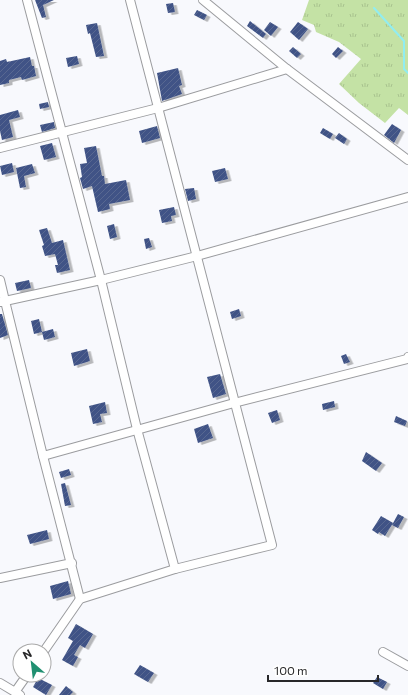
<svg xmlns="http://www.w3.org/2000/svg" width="408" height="695" viewBox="0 0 408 695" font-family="Commissioner,sans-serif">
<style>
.grass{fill:url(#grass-tufts)}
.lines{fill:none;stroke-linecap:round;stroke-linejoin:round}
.stream{stroke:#91edf1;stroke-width:2}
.building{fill:url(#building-hatch);filter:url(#shadow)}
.street-casing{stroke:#9b9c9f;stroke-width:10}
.street{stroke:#fff;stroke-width:8}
</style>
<defs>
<pattern id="grass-tufts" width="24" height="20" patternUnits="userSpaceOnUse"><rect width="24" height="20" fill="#c4e2a5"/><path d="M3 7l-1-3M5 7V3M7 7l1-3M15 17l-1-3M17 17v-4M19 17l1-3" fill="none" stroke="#a8c28e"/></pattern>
<pattern id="building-hatch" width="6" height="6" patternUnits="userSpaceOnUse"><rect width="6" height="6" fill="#3f5386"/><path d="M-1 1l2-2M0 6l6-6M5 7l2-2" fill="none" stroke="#586891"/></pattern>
<filter id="shadow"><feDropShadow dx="3.5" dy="2" stdDeviation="0" flood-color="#0004"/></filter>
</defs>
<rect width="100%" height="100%" fill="#f8f9fd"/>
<path class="grass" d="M309,0H408V115L399,108L385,123L359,103L339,84L361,59L339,42L316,32L314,25L302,20Z"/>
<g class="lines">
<path class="stream" d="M374,8L404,41V69L408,73"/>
</g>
<g class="building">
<path d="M35,0H54L43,5L46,17L42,18Z"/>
<path d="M173,3L175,12L168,13L166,4Z"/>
<path d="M197,10L207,15L204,20L194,15Z"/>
<path d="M250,21L266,34L263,38L247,26Z"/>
<path d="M270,22L278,27L271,36L264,30Z"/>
<path d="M298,22L308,29L299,40L290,32Z"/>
<path d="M97,23L104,56L96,57L90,33L88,34L86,25Z"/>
<path d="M293,47L301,54L297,58L289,51Z"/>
<path d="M338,47L343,51L336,58L332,54Z"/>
<path d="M77,56L79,64L68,67L66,58Z"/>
<path d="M30,57L32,66H34L36,76L22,80L21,77L9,80V83L0,85V61L6,59L7,62Z"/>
<path d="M178,68L182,85L179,86L182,94L162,101L157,73Z"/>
<path d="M48,102L49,107L40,109L39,104Z"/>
<path d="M18,110L20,117L9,120L13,137L2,140L0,131V115Z"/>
<path d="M54,122L55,128L42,132L40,125Z"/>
<path d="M392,124L401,130L394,143L384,135Z"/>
<path d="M157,126L160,138L142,143L139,131Z"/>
<path d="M323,128L333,134L330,139L320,133Z"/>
<path d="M339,133L347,139L344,144L335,138Z"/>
<path d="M52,143L56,157L44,160L40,146Z"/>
<path d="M96,146L102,176H104L105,184L126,180L130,200L109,204L110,209L98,212L92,186L83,189L80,178L82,177L80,164L87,163L84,148Z"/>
<path d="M12,163L14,172L2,175L0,166Z"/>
<path d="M32,164L35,173L24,176L26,187L20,188L16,168Z"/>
<path d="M225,168L228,179L215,182L212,171Z"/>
<path d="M194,188L196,199L188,201L185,189Z"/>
<path d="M174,207L176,215L171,216L172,221L162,223L159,210Z"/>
<path d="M114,224L117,237L110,239L107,226Z"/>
<path d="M47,228L52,243L63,240L70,270L57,273L55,265H58L55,254L45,256L42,246L44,245L39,230Z"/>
<path d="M149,238L152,247L146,249L144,239Z"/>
<path d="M29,280L31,288L17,291L15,283Z"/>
<path d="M239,309L241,316L232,319L230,312Z"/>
<path d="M0,314H2L8,335L0,338Z"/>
<path d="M39,319L42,332L34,334L31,321Z"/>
<path d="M53,329L55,337L44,340L42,332Z"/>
<path d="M87,349L90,361L74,366L71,353Z"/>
<path d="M346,354L350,362L344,364L341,356Z"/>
<path d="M220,374L226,394L213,398L207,377Z"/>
<path d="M334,401L335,407L323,410L322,404Z"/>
<path d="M105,402L107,413L100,414L102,422L93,424L89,406Z"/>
<path d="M277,410L280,420L272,423L268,413Z"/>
<path d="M396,416L407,421L405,426L394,422Z"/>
<path d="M208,424L213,438L198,443L194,429Z"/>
<path d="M366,452L382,463L376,471L362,461Z"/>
<path d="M69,469L71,475L61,478L59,472Z"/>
<path d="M65,483L71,505L65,506L61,484Z"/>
<path d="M398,514L404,517L398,528L392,525Z"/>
<path d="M381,516L393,523L385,536L379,532L378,534L372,530Z"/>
<path d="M47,530L49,539L30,544L27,535Z"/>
<path d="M68,581L71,594L53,599L50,586Z"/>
<path d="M76,624L93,634L85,648L80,645L74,655L78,657L73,666L62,660L73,641L68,638Z"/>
<path d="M140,665L154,673L148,682L134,674Z"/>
<path d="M377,677L387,682L383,689L373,683Z"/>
<path d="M38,678L52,685L46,695L33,687Z"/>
<path d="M66,686L73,692L70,695H59Z"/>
</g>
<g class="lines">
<defs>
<g id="street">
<path d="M27,0L101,280L137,429L175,569"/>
<path d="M203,0L287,69L408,160"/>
<path d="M0,148L158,108L287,69"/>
<path d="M408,197L197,256L101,280L5,301L43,456L234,403L407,359L408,357"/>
<path d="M0,280L5,301L1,302"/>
<path d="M43,456L80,599"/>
<path d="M0,578L72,563"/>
<path d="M44,651L80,599L175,569L272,545L130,0"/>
<path d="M383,652L408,666"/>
<path d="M0,683L20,695"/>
<path d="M15,692L27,675"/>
</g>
</defs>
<use href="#street" class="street-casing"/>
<use href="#street" class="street"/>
</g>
<g transform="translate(32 663) rotate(332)"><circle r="19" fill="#ffffff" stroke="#a9a9a9"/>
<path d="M0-3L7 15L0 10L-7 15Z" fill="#209071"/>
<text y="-6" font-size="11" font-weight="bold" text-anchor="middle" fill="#272729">N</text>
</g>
<path d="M268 675v6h110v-6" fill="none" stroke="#272729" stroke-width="2"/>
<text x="274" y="675" font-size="12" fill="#272729" stroke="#ffffff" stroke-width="3" paint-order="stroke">100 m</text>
</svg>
